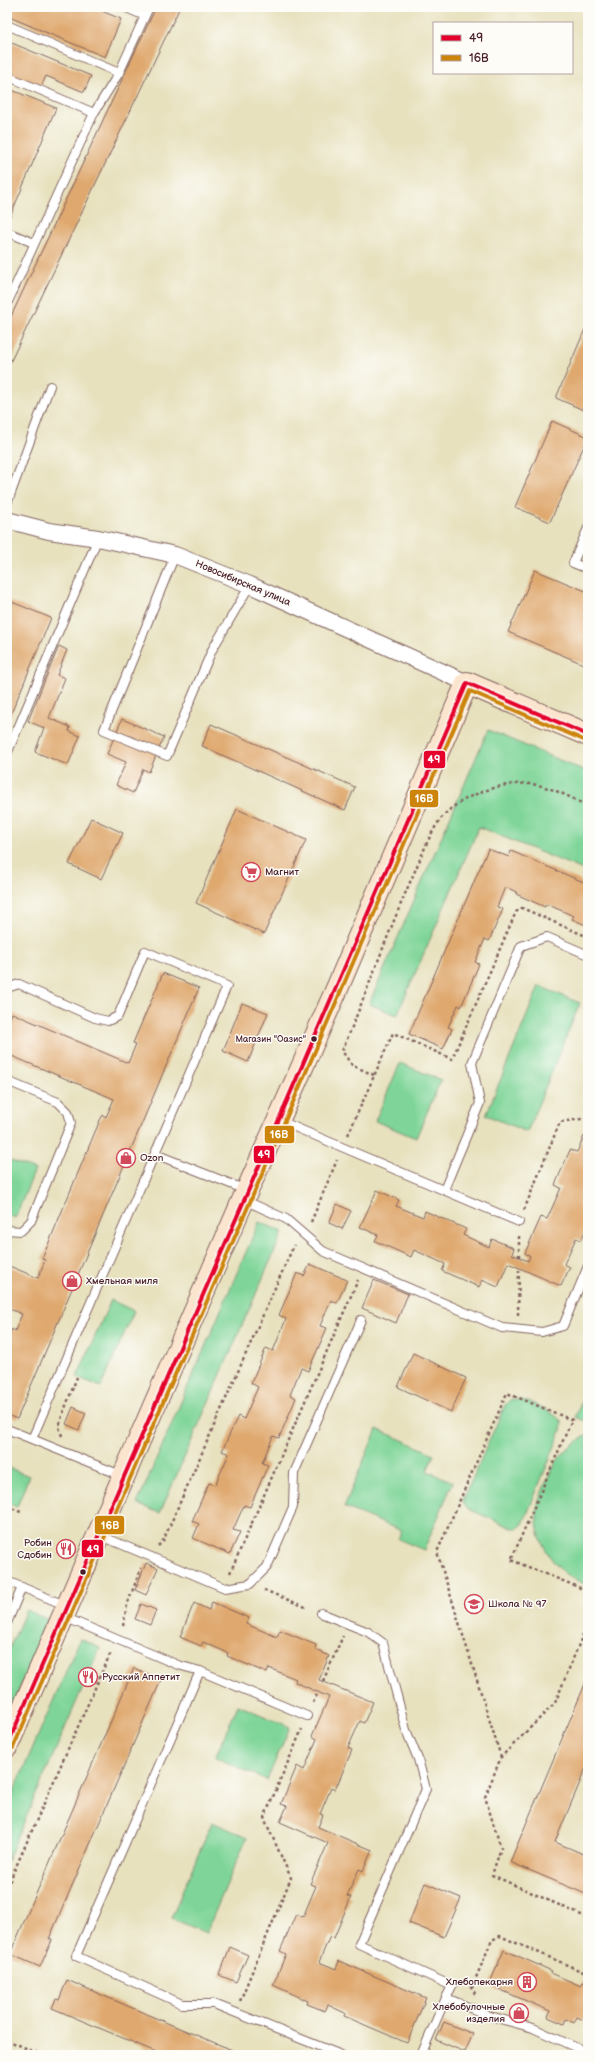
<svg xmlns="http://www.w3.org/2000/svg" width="595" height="2062" viewBox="0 0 595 2062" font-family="'Balsamiq Sans',sans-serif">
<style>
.green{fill:#7fd599;stroke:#647a62}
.building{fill:#dfa86e}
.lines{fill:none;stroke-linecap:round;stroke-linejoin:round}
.lane-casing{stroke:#81635e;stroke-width:10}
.street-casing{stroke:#81635e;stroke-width:18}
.secondary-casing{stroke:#81635e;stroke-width:24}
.path{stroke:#81635e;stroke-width:2.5;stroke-dasharray:3 3;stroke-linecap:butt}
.lane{stroke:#fff;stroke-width:8}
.street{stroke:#fff;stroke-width:16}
.secondary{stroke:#fce5cf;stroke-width:22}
.bus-1-casing{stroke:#fdfcf7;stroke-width:7}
.bus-2-casing{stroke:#fdfcf7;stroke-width:7}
.bus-1{stroke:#e4002b;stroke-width:4}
.bus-2{stroke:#cc840b;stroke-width:4}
.bus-dot{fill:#4a1f2b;stroke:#fdfcf7;stroke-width:1.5}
.labels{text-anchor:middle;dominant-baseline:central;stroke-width:3;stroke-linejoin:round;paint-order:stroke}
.bus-label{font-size:9px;fill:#4a1f2b;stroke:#fdfcf7;text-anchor:end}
.street-label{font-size:10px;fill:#4a1f2b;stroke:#fdfcf7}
.poi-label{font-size:10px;fill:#4a1f2b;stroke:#fdfcf7;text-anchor:start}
.line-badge{stroke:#fdfcf7;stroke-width:1.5}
.badge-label{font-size:11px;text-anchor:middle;font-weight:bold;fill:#fff}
</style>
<rect width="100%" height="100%" fill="#fdfcf7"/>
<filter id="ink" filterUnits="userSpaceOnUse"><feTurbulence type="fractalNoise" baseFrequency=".025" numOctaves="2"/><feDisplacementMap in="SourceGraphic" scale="8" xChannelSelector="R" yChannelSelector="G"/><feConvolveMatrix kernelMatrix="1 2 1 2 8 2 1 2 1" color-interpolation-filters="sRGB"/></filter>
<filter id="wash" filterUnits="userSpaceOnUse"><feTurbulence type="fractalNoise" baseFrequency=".012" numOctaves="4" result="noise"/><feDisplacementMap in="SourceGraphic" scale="16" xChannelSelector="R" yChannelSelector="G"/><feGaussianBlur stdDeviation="0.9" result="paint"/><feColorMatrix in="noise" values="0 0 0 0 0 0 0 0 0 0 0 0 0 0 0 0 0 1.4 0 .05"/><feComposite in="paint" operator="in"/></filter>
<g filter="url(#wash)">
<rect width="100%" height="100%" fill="#e7e1be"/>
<g class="green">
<path d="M488,730L588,772V872L479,827L397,1015L369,1004Z"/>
<path d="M539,986L580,1003L527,1132L486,1115Z"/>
<path d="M400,1063L441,1080L416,1138L375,1121Z"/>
<path d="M7,1159L35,1170L15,1218L7,1215Z"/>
<path d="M259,1222L283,1232L160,1513L137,1504Z"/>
<path d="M111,1300L134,1311L101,1387L77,1377Z"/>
<path d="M511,1399C527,1399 552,1410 562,1422L561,1431L523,1524L518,1528H512L471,1510L465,1506L463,1500L505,1405Z"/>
<path d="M583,1399L588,1401V1422L575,1417Z"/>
<path d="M377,1429L434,1454L427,1471L453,1482L424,1550L398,1539L402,1531L344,1507Z"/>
<path d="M588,1435V1585C580,1582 571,1578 564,1573C548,1559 535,1534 537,1513C537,1503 542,1493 545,1484C554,1461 566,1446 588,1435Z"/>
<path d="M7,1467L29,1476L17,1507L7,1503Z"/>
<path d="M26,1610L49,1620L7,1718V1654Z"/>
<path d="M80,1639L100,1648L7,1861V1807Z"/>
<path d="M238,1705L290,1727L267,1780L215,1757Z"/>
<path d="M212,1822L247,1837L206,1933L171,1918Z"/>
</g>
<g id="blocks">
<g class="building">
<path d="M7,7H92L121,19L105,57L7,16Z"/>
<path d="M156,7H180L7,369V325Z"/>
<path d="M7,41L91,76L84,92L46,76L40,89L7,75Z"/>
<path d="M7,88L56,108L9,219L7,218Z"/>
<path d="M585,329L588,331V412L556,398Z"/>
<path d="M552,421L588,437L550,522L515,507Z"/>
<path d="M535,570L588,592V666L508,632Z"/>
<path d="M7,600L51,618L8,721H7Z"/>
<path d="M59,646L67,650L57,675L65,678L49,718L70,727L69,731L80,736L68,765L35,752L44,728L28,721Z"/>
<path d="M122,719L164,737L149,772L143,769L133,793L116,785L126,762L107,754Z"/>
<path d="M211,724L355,787L345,810L202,746Z"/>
<path d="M237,809L306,840L264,934L196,903Z"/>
<path d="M91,818L123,833L101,879L69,864Z"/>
<path d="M488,849L509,857L511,851L588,884V926L572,919L574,916L546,904L545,907L516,894L517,892L505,887L497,907L503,909L489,941L485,939L475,962L479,964L461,1007L458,1005L448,1027L452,1029L443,1049L409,1034Z"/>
<path d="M163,973L199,988L17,1419L7,1415V1341L12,1329L15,1331L22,1314L7,1308V1265L38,1278L45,1260L42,1259L100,1120L103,1115L106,1117L114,1099L7,1054V1026L12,1013L128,1063L136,1044L133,1043Z"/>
<path d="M242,1003L268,1013L248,1062L223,1051Z"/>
<path d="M584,1136L588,1138V1225L581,1240L576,1238L564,1264L570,1267L561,1286L508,1263L498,1287L482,1280L479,1287L442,1271L445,1264L414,1250L411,1257L375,1241L378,1235L360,1227L377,1190L399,1200L396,1206L423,1217L425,1211L466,1229L463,1235L489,1247L492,1239L514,1248L512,1254L528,1261L530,1256L525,1253L541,1217L547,1219L561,1188L555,1185L570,1150L577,1152Z"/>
<path d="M337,1204L351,1211L342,1229L329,1223Z"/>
<path d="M310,1264L347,1280L337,1303L331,1300L320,1326L327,1328L308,1371L301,1368L290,1395L296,1398L279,1438L273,1436L262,1463L268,1465L250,1507L244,1505L233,1530L240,1532L230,1554L193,1538L199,1524L192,1521L209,1483L215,1485L229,1454L222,1451L238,1416L244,1419L258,1387L251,1383L266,1348L273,1351L286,1319L279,1315L297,1273L304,1276Z"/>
<path d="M374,1280L408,1294L396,1323L362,1308Z"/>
<path d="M413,1353L466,1378L451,1412L398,1387Z"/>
<path d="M73,1407L86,1413L79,1430L66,1424Z"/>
<path d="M146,1563L158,1568L146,1595L135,1590Z"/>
<path d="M212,1602L249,1618L246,1624L277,1637L280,1630L316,1645L315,1649L329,1656L319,1680L373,1702L364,1723L360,1721L348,1748L352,1750L335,1790L331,1788L320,1814L323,1815L318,1827L372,1850L363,1871L359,1869L347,1896L351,1897L334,1938L330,1936L319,1962L336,1969L339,1961L426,1998L407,2043L344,2016L345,2013L328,2005L325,2011L307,2004L308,2001L273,1985L286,1954L280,1951L296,1914L303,1917L316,1886L310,1884L328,1843L280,1822L287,1806L281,1804L297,1766L304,1770L317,1739L312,1736L329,1697L295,1682L296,1679L269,1668L267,1673L227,1656L228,1653L203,1642L201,1646L180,1637L194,1603L209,1610Z"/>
<path d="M141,1604L156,1610L150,1625L135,1619Z"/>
<path d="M134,1668L161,1680L49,1939L52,1940L40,1967L10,1954Z"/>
<path d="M588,1677V1763L555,1842L588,1856V1895L510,1862Z"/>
<path d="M425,1883L461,1898L444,1937L409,1923Z"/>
<path d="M230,1947L248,1955L236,1982L219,1975Z"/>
<path d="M504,1950L552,1971L551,1973L581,1986L583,1982L588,1984V2022L577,2017L574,2023L566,2019L564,2024L548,2017L550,2011L489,1985Z"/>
<path d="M67,1980L172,2025L244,2055H163L52,2008L56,1999L59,2000Z"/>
<path d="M444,2022L473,2034L465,2052L436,2040Z"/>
</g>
</g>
</g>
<g filter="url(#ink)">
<use href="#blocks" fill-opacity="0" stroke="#81635e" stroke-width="1"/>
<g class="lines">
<defs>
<g id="lane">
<path d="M124,7L145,16"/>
<path d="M7,25L119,73"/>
<path d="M7,76L94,113"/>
<path d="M7,232L34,243"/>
<path d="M7,304L94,113L119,73L149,7"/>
<path d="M7,504L50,386"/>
<path d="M588,528L573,563L588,569"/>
<path d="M175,555L104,730L167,756L212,650L250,585"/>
<path d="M7,754L98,538"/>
<path d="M7,988L19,984L95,1018L108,1021L118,1016L145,951L227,986L32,1439"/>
<path d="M7,1081L58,1102L68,1112L71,1123L31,1221L21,1231L7,1230"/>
<path d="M278,1120L519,1222"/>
<path d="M155,1154L246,1190"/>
<path d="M444,1190L480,1103L472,1063L521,946L547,937L588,955"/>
<path d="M244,1200L286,1219L323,1251L502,1328L542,1332L563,1326L588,1266"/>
<path d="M7,1429L123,1476"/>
<path d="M99,1535L225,1588L250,1584L267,1567L293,1507L294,1473L361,1320"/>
<path d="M7,1581L67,1606"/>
<path d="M321,1613L368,1632L383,1643L406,1730L418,1759L426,1789L359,1944L452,1986L446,1998"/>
<path d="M64,1617L178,1665L200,1671L76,1956L182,2004H214L341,2055"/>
<path d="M7,1623L22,1587"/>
<path d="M200,1671L307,1716"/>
<path d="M421,2055L446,1998L490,2016L533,2028L588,2053"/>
</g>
<path id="street" d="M7,520L49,531L98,538L175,555L250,585L467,683"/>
<path id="secondary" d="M7,1746L247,1191L336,991L467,683L588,735"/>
</defs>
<use href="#lane" class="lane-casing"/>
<use href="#street" class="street-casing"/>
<use href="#secondary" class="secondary-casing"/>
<g class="path">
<path d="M374,1075L352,1065L342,1051C367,992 388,932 414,873C423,854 430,830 445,814C463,795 505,781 531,784C550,786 571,798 588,806"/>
<path d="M348,1135L393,1033L452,1059L516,912L522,908L588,937"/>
<path d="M524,1210L560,1122L588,1118"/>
<path d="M311,1222L337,1160"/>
<path d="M519,1257V1236"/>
<path d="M518,1315L519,1268"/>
<path d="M62,1436L59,1427L62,1416L77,1377"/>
<path d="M7,1506L23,1513"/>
<path d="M158,1546L163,1541L294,1245"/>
<path d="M230,1573L358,1280"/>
<path d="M264,1590L308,1608"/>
<path d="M123,1626L127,1605L141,1568"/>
<path d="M588,1634L584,1632L555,1703L501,1757L485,1797L501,1848L492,1875L588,1918"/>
<path d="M323,1681L343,1636"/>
<path d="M313,1703L318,1692"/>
<path d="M501,1757L437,1552L507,1393L572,1420L511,1560L588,1591"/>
<path d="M7,1887L111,1652"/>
<path d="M475,1994L472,1987L492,1940L500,1936L588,1974"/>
<path d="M240,2001L291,1878L264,1818L302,1729"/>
<path d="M7,2040L42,2055"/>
</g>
<use href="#lane" class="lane"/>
<use href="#street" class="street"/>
<use href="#secondary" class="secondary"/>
<defs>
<path id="bus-1" d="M7,1746C160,1392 316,1038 467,683L588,735"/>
<path id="bus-2" d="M13,1748C165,1396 320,1044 470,691L586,741"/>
</defs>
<use href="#bus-1" class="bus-1-casing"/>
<use href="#bus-2" class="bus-2-casing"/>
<use href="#bus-1" class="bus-1"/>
<use href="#bus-2" class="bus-2"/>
</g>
</g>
<defs>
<symbol id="supermarket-ring" viewBox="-11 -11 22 22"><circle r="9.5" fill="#fdfcf7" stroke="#d1495b" stroke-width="1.5"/><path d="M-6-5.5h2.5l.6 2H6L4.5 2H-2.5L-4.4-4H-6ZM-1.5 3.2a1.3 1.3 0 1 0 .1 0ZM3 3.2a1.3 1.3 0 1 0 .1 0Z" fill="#d1495b"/></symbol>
<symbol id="shop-ring" viewBox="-11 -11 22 22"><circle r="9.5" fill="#fdfcf7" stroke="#d1495b" stroke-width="1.5"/><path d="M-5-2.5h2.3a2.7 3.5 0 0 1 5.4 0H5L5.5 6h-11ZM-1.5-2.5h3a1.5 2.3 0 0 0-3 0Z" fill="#d1495b"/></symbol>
<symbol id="restaurant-ring" viewBox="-11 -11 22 22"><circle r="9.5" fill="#fdfcf7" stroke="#d1495b" stroke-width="1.5"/><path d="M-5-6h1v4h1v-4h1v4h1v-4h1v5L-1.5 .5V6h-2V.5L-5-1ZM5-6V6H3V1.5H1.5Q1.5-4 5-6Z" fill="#d1495b"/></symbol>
<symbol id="school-ring" viewBox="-11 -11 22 22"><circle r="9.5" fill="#fdfcf7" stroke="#d1495b" stroke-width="1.5"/><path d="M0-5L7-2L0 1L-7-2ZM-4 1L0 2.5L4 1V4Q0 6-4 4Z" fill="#d1495b"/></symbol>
<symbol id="building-ring" viewBox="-11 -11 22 22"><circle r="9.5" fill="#fdfcf7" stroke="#d1495b" stroke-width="1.5"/><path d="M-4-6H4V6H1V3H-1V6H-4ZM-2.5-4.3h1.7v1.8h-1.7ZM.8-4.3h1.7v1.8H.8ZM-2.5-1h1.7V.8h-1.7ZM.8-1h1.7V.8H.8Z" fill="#d1495b"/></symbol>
</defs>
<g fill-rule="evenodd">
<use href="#supermarket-ring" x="240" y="861" width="22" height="22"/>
<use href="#shop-ring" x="115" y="1147" width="22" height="22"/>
<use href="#shop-ring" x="61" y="1270" width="22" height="22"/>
<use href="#restaurant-ring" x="55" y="1538" width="22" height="22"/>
<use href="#school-ring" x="463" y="1593" width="22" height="22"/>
<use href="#restaurant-ring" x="77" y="1666" width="22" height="22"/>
<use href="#building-ring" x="516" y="1971" width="22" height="22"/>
<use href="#shop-ring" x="508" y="2002" width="22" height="22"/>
</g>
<g class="bus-dot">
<circle cx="314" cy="1039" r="3.5"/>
<circle cx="83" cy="1572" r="3.5"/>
</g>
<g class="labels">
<g class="bus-label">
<text x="306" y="1039">Магазин "Оазис"</text>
</g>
<g class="street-label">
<text transform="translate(243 583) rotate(23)">Новосибирская улица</text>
</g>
<g class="poi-label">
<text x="265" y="872">Магнит</text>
<text x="140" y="1158">Ozon</text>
<text x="86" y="1281">Хмельная миля</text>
<text x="52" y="1543" text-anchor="end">Робин<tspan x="52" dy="12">Сдобин</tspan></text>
<text x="488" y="1604">Школа № 97</text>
<text x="102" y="1677">Русский Аппетит</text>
<text x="513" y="1982" text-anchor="end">Хлебопекарня</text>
<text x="505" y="2007" text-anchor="end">Хлебобулочные<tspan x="505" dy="12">изделия</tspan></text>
</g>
</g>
<g class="line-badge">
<rect x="423" y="750" width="23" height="19" rx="4" fill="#e4002b"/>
<rect x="409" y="789" width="30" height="19" rx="4" fill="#cc840b"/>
<rect x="264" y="1125" width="31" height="19" rx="4" fill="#cc840b"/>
<rect x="253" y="1145" width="22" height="19" rx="4" fill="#e4002b"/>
<rect x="94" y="1515" width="31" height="20" rx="4" fill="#cc840b"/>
<rect x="81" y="1539" width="23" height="19" rx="4" fill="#e4002b"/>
</g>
<g class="badge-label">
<text x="434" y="763">49</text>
<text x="424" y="802">16В</text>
<text x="279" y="1138">16В</text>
<text x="264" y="1158">49</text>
<text x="110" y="1529">16В</text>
<text x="93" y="1553">49</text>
</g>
<rect width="595" height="2062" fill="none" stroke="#fdfcf7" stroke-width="24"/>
<rect x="433" y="22" width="140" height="52" fill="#fdfcf7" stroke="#b5a4a5"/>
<rect x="441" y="35" width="20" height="6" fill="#e4002b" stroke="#b5a4a5"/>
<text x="469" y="42" font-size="12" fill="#4a1f2b">49</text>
<rect x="441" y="55" width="20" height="6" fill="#cc840b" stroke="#b5a4a5"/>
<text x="469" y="62" font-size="12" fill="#4a1f2b">16В</text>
</svg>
